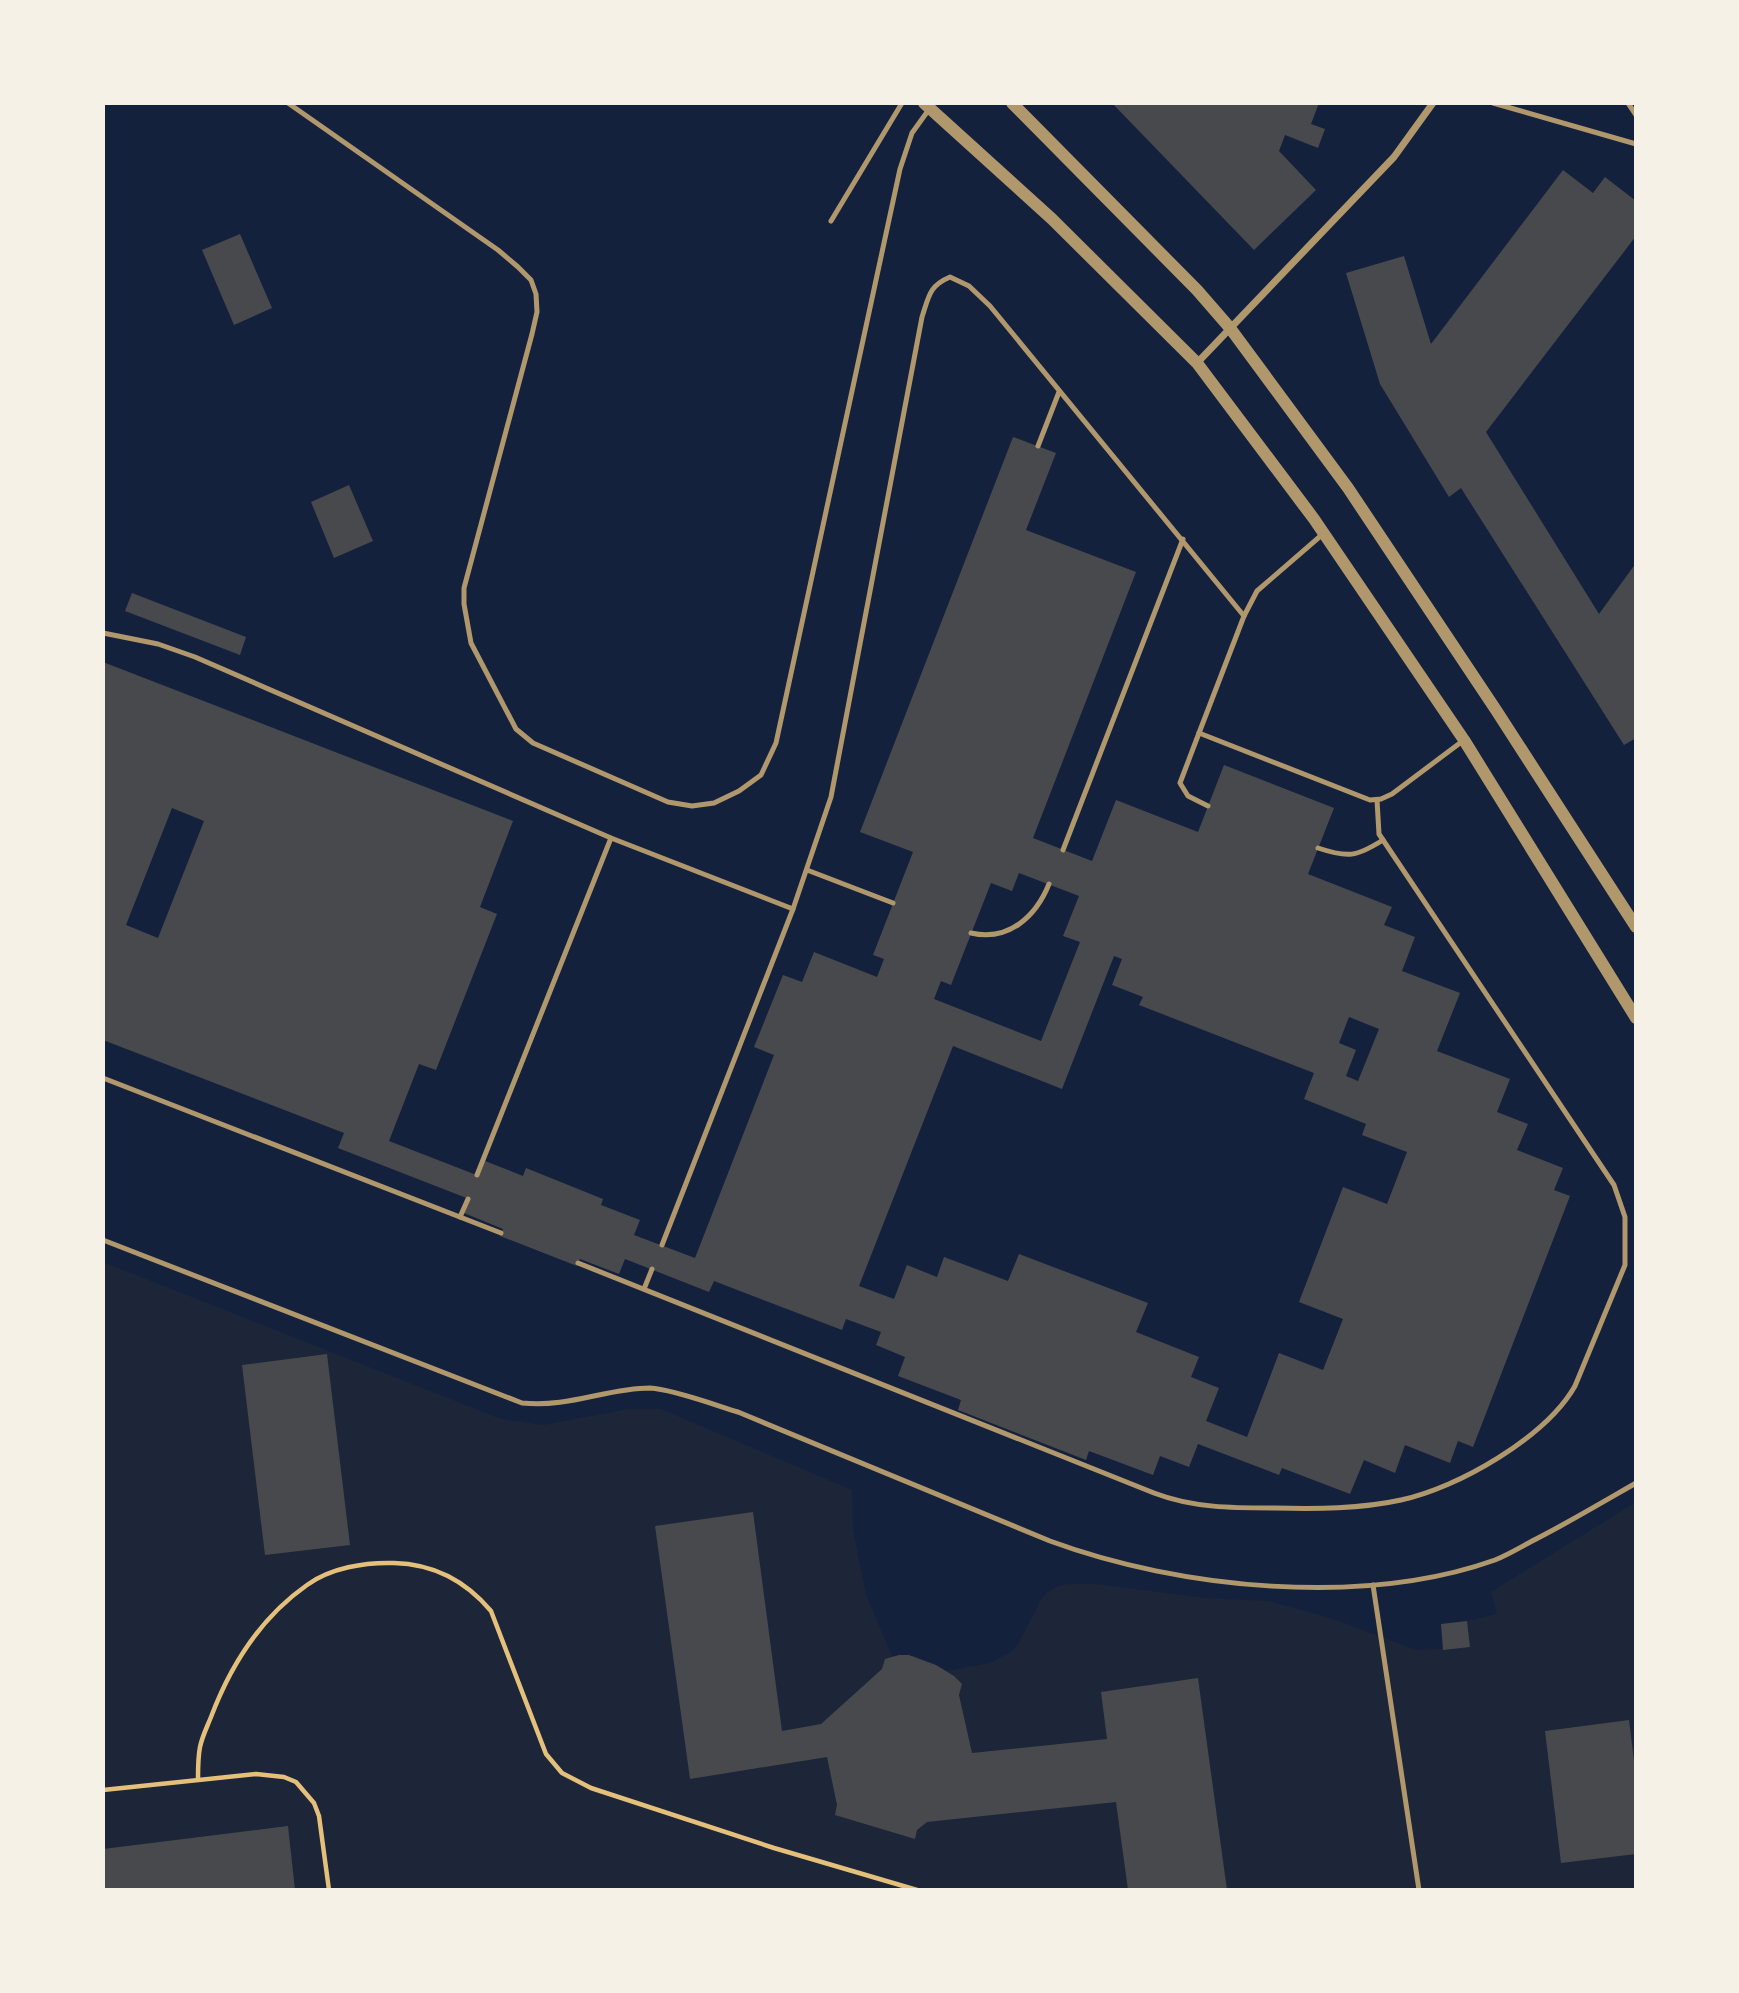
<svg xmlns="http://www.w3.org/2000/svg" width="1739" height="1993" viewBox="0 0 1739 1993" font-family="'PT Sans Narrow',sans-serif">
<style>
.green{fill:#1d2539}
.building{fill:#48494c;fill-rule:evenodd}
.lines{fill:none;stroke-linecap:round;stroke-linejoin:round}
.path{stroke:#e5c07b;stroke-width:4.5}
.service{stroke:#b1986c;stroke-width:5}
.minor{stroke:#b1986c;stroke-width:7}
.tertiary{stroke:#b1986c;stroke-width:12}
</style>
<rect width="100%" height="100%" fill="#14213d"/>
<path class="green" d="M103,1262L501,1419L543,1425L629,1409H661L852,1490L853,1529L866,1595L892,1656L909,1655L946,1671L990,1663L1011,1652L1018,1644L1042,1598L1046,1593L1061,1585L1071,1584H1096L1205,1598L1269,1601L1333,1619L1416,1650L1470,1647L1467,1621L1497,1614L1491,1592L1636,1502V1890H103Z"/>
<g class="building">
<path d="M1112,103H1319L1311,124L1325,129L1318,148L1285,135L1279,151L1316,190L1254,250Z"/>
<path d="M1563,170L1593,193L1605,177L1636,201V236L1486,432L1599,614L1636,563V738L1624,745L1461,488L1449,497L1380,384L1346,273L1404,256L1431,344Z"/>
<path d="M240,234L272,308L234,325L202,250Z"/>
<path d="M1013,437L1056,453L1026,530L1136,572L1033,838L1092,861L1116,800L1198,832L1224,765L1334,808L1308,874L1392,907L1384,925L1415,937L1402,971L1460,993L1437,1051L1510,1079L1497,1112L1528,1124L1517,1150L1563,1168L1554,1190L1570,1196L1473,1447L1458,1441L1450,1463L1405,1445L1395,1473L1364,1460L1350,1494L1282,1468L1279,1475L1198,1444L1189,1467L1160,1456L1153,1475L1089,1451L1086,1460L958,1410L961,1400L898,1376L905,1357L876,1345L881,1332L846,1319L842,1330L714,1281L709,1292L625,1259L619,1274L580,1259L577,1266L500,1236L503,1229L464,1213L469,1199L338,1148L344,1133L103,1040V662L513,821L480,907L497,914L436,1070L419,1064L389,1141L479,1176L485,1161L523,1176L526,1168L603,1199L601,1205L640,1220L634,1235L695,1258L774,1055L754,1047L783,975L802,982L814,952L877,977L884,959L873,955L913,852L860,832ZM172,808L204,821L158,938L126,925ZM1019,873L1079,896L1063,936L1080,942L1041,1041L934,999L941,981L951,985L991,883L1012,891ZM1114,956L1122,959L1112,985L1143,997L1139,1005L1314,1073L1304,1099L1366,1124L1362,1135L1407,1152L1387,1204L1343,1187L1299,1302L1343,1319L1323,1370L1279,1353L1247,1437L1206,1421L1219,1388L1191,1377L1199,1357L1136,1332L1148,1303L1019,1254L1008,1281L944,1257L937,1277L907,1265L894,1299L859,1286L953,1046L1062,1089ZM1349,1017L1379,1029L1358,1081L1346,1076L1356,1050L1339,1043Z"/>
<path d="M349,485L373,541L334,558L311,502Z"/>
<path d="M132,593L246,637L240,655L125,611Z"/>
<path d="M327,1354L350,1545L265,1555L242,1365Z"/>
<path d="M753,1512L782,1731L821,1724L882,1669L885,1659L899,1655H909L936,1665L954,1676L962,1684L959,1695L972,1753L1107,1739L1101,1692L1198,1678L1227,1890H1128L1116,1802L927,1822L917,1830L915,1839L835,1815L837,1805L827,1757L690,1779L655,1526Z"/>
<path d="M1467,1621L1470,1647L1443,1650L1441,1624Z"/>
<path d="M1629,1720L1636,1777V1854L1561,1863L1545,1731Z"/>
<path d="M288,1826L295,1890H103V1849Z"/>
</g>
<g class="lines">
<g class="path">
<path d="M198,1779C198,1769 198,1757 200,1747C202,1737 207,1727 211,1717C231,1664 260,1618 307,1585C330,1568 365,1562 394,1563C433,1564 465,1580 491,1611L546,1754L562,1773L591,1788L774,1848L917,1890"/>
<path d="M103,1790L256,1774L284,1777L296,1782L314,1803L319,1816L329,1890"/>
</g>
<g class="service">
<path d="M288,103L498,250L518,267L531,280L536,294L537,312L532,334L464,588V604L471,643L516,729L533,743L668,802L692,806L714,803L739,791L761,775L776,743L900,169L912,133L930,108"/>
<path d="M1493,103L1636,144"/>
<path d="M1628,103L1636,115"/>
<path d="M831,221L902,103"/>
<path d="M1038,446L1059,392"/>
<path d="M1324,533L1257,591L1244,616L1199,733L1370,800L1381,799L1392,794L1464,740"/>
<path d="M103,633L158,644L195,657L611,838L793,909"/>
<path d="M1199,733L1180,783L1188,796L1208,806"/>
<path d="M1318,848C1348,858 1356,857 1383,840"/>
<path d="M1063,850L1183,539"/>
<path d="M807,870L893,903"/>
<path d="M971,933C1009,942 1036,916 1049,884"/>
<path d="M103,1078L501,1233"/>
<path d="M477,1175L611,838"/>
<path d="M460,1217L468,1199"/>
<path d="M103,1240L522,1403C569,1408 607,1388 650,1388C672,1389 715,1405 738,1412L1050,1541C1180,1589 1363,1607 1495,1560C1510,1554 1524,1545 1538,1538C1571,1521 1603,1502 1636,1483"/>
<path d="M662,1245L793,909L831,797L922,317C929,296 929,286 950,277L969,286L990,306L1244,616"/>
<path d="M578,1263L1154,1493C1193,1508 1233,1508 1274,1508C1316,1509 1360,1509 1401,1500C1458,1488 1546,1437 1575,1386L1625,1265V1217L1614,1185L1379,834L1377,800"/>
<path d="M644,1289L652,1269"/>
<path d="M1373,1585L1419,1890"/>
</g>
<path class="minor" d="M1197,363L1394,157L1433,103"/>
<g class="tertiary">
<path d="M924,103L1052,219L1197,363L1314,519L1464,740L1636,1018"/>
<path d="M1012,103L1197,290L1230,328L1348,488L1496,710L1636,927"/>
</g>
</g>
<rect width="1739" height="1993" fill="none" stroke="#f6f1e7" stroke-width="210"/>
</svg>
